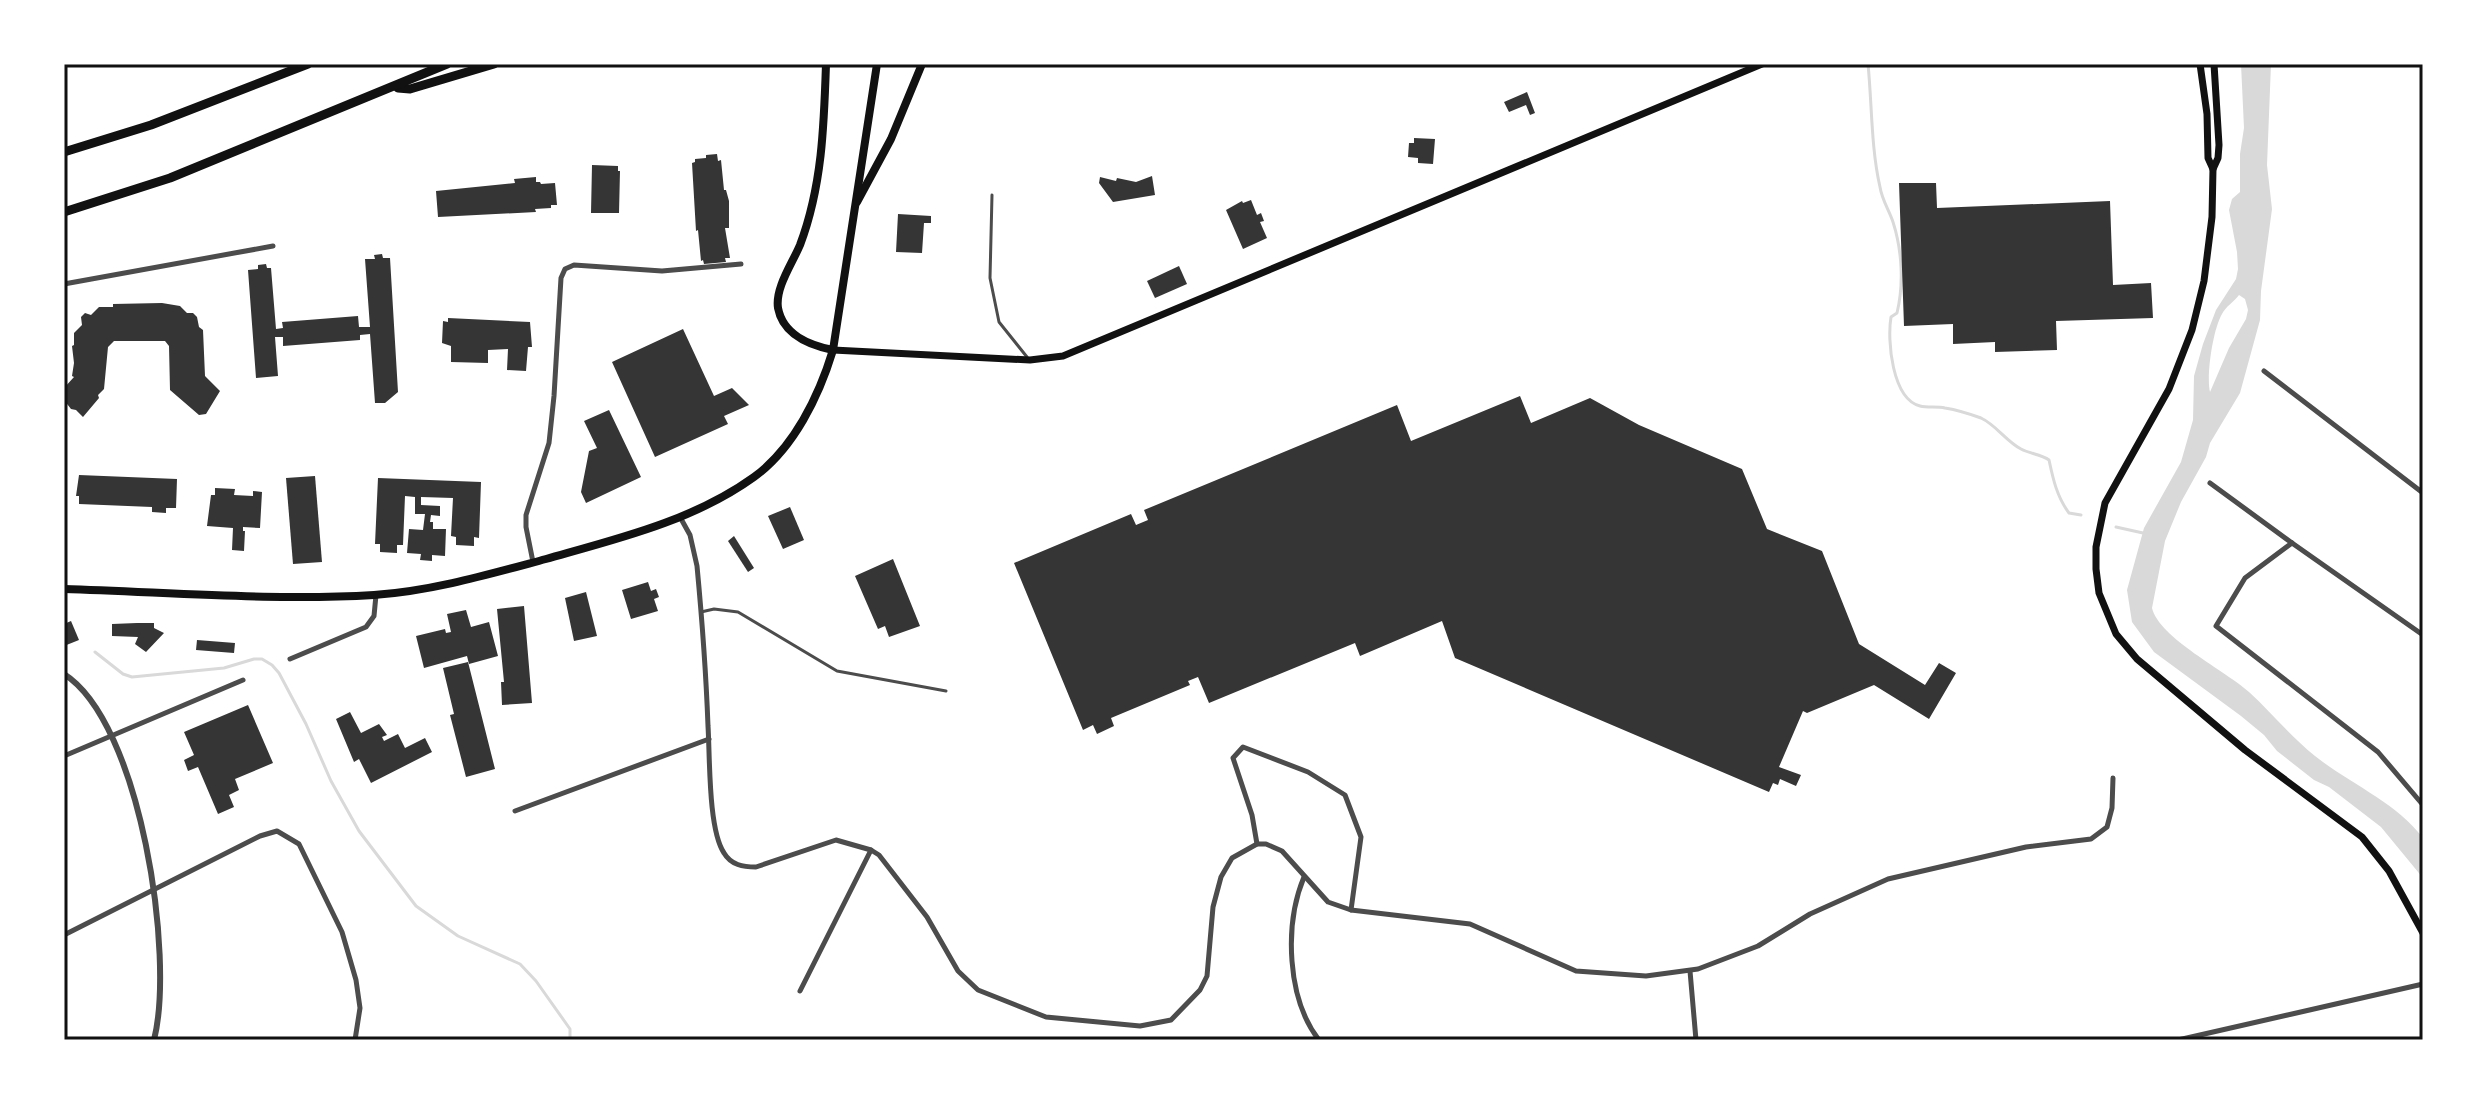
<svg xmlns="http://www.w3.org/2000/svg" width="2487" height="1104" viewBox="0 0 2487 1104" font-family="'Roboto Condensed',sans-serif">
<style>
.water{fill:#d9d9d9;fill-rule:evenodd}
.lines{fill:none;stroke-linecap:round;stroke-linejoin:round}
.stream{stroke:#d9d9d9;stroke-width:3}
.building{fill:#353535}
.service{stroke:#4c4c4c;stroke-width:3}
.minor{stroke:#4c4c4c;stroke-width:5}
.tertiary{stroke:#4c4c4c;stroke-width:6}
.secondary{stroke:#111;stroke-width:7}
.primary{stroke:#111;stroke-width:8}
.motorway{stroke:#111;stroke-width:9}
.neatline{fill:none;stroke:#111;stroke-width:3}
</style>
<rect width="100%" height="100%" fill="#fff"/>
<path class="water" d="M2241,64H2271L2267,165L2272,209L2261,291L2260,320L2240,393L2210,443L2206,457L2181,502L2165,541L2152,608C2159,638 2226,671 2249,692C2271,712 2291,737 2315,756C2350,784 2396,802 2423,838V878L2381,827L2329,787L2314,780L2277,751L2264,735L2241,716L2154,652L2132,622L2127,590L2144,528L2181,462L2193,420L2194,376L2203,344L2216,310L2236,279L2238,269L2237,252L2229,210L2232,199L2240,192V154L2244,128ZM2239,295L2245,299L2248,310L2246,319L2229,348L2210,392C2206,376 2213,329 2222,314C2226,306 2234,302 2239,295Z"/>
<g class="lines">
<g class="stream">
<path d="M1868,64C1872,104 1871,148 1880,187C1882,200 1889,210 1893,222C1902,250 1904,284 1897,313L1891,317C1887,340 1892,399 1920,406C1928,408 1937,406 1945,408C1957,410 1970,414 1981,418C1996,425 2006,441 2021,449C2030,454 2041,454 2049,460C2053,479 2057,497 2069,513L2081,515"/>
<path d="M2116,527L2143,533"/>
<path d="M95,652L123,674L132,677L224,668L254,659H262L272,665L279,673L306,724L331,781L359,831L416,906L458,936L520,964L536,981L570,1029V1040"/>
</g>
</g>
<g class="building">
<path d="M1527,92L1535,113L1530,115L1526,105L1509,112L1504,102Z"/>
<path d="M1414,138L1435,139L1433,164L1418,163V158L1408,157L1409,143H1414Z"/>
<path d="M717,154L718,161L721,160L724,190H726L729,201V228H725L730,258H725L726,262L704,264L703,260L701,261L698,230L696,231L692,163L695,162V159L706,158V155Z"/>
<path d="M592,165L618,166V171H620L619,213H591Z"/>
<path d="M1152,176L1155,195L1113,202L1099,183L1100,177L1116,181L1117,178L1136,182Z"/>
<path d="M536,177V182H540L541,184L555,183L557,205H551V208L535,209L536,212L438,217L436,191L515,183L514,179Z"/>
<path d="M1899,183H1936L1937,208L2110,201L2113,285L2151,283L2153,318L2056,321L2057,350L1995,352V342L1953,344V324L1904,326Z"/>
<path d="M1251,200L1257,215L1261,213L1264,221L1260,222L1267,238L1243,249L1226,210L1242,201L1243,203Z"/>
<path d="M898,214L931,216V223H924L922,253L896,252Z"/>
<path d="M382,254L383,258H390L398,392L385,403H375L370,334L360,335V340L283,346V337H275L278,376L256,378L248,270L258,269V265L266,264L267,268H271L276,329L283,328L282,322L358,316L359,327H370L365,259H375L374,255Z"/>
<path d="M1179,266L1187,284L1155,298L1147,281Z"/>
<path d="M162,303L180,306L187,313H193L197,317L199,327L203,330L205,376L220,391L206,414L199,415L170,390L169,346L165,341H114L108,347L104,389L98,395L99,398L83,417L76,410L71,409L64,400V388L74,377L72,376L74,363L72,346L74,345V333L82,325L81,317L85,313L91,315L99,307H113V304Z"/>
<path d="M448,318L530,322L532,347H528L526,371L507,370L508,349L488,350V363L451,362V346L442,343L443,321L448,322Z"/>
<path d="M683,329L714,396L732,388L749,405L724,416L728,424L655,457L612,362Z"/>
<path d="M1520,396L1531,423L1590,398L1639,425L1742,469L1767,529L1822,551L1859,644L1925,685L1939,663L1956,673L1929,719L1874,685L1807,713L1803,711L1779,767L1801,775L1796,786L1780,779L1778,785L1773,783L1769,792L1455,658L1442,621L1360,656L1355,643L1209,703L1198,677L1188,681L1190,685L1111,718L1114,726L1097,734L1093,725L1083,730L1014,563L1131,514L1136,525L1148,520L1144,510L1397,405L1411,441Z"/>
<path d="M609,410L641,477L586,503L581,492L589,451L597,448L584,421Z"/>
<path d="M79,475L177,479L176,508H166V513L152,512V507L79,504V496H76Z"/>
<path d="M315,476L322,562L293,564L286,478Z"/>
<path d="M378,478L481,482L479,538L474,537V546L456,545V537L451,536L453,498L421,497V505L440,506V516L431,515L430,522H433V529H446L445,556L432,555V561L420,560L421,554L407,553L409,529L423,530L425,514H415V497L405,496L403,545H397V553L380,552V544H375Z"/>
<path d="M215,488L235,489L234,495L253,496V491L262,492L260,528L243,527V531H245L244,551L232,550L233,528L207,526L211,495H215Z"/>
<path d="M790,507L804,540L783,549L768,516Z"/>
<path d="M734,536L754,568L748,572L728,541Z"/>
<path d="M893,559L920,626L889,637L885,626L878,629L855,576Z"/>
<path d="M648,582L651,591L656,589L659,597L654,599L658,611L631,619L622,590Z"/>
<path d="M586,592L597,636L574,641L565,598Z"/>
<path d="M524,606L532,703L502,705L501,682H504L497,609Z"/>
<path d="M466,610L471,627L489,622L498,656L469,664L467,656L424,668L416,636L445,629L446,633L451,632L447,614Z"/>
<path d="M71,621L79,640L64,646V624Z"/>
<path d="M137,623H154V628L164,633L146,652L135,644L138,637L112,636V624Z"/>
<path d="M197,640L235,643L234,653L196,650Z"/>
<path d="M468,662L495,769L466,777L450,715L454,714L443,668Z"/>
<path d="M248,705L273,763L235,779L239,790L229,795L234,807L218,814L198,767L188,771L184,760L194,755L184,732Z"/>
<path d="M350,712L361,733L379,724L387,735L382,737L384,741L398,734L405,748L425,738L432,752L371,783L359,759L354,762L336,719Z"/>
</g>
<g class="lines">
<g class="service">
<path d="M992,195L990,278L999,322L1027,357"/>
<path d="M701,612L714,609L738,612L837,671L946,691"/>
</g>
<g class="minor">
<path d="M64,284L273,246"/>
<path d="M2264,371L2423,493"/>
<path d="M2210,483L2292,543L2423,635"/>
<path d="M680,517L690,535L697,566C702,619 706,672 708,726C710,756 708,829 724,853C731,865 743,867 756,867L836,840L871,850L879,855L927,917L958,971L978,990L1046,1017L1140,1026L1171,1020L1200,990L1207,976L1213,907L1221,877L1232,858L1257,844H1266L1282,851L1328,902L1351,910L1470,924L1576,971L1646,976L1698,969L1758,946L1810,914L1888,879L2026,847L2091,839L2107,827L2112,808L2113,778"/>
<path d="M2292,543L2245,578L2216,626L2378,752L2423,805"/>
<path d="M533,562L526,527V515L549,443L554,396L561,278L565,269L574,265L662,271L741,264"/>
<path d="M290,659L366,627L374,616L376,595"/>
<path d="M64,756L243,680"/>
<path d="M515,811L709,739"/>
<path d="M1257,844L1252,815L1233,758L1243,747L1308,772L1345,795L1361,837L1351,910"/>
<path d="M1304,877C1284,925 1287,999 1319,1040"/>
<path d="M64,935L260,836L277,831L299,844L342,932L356,980L360,1008L355,1040"/>
<path d="M1690,971L1696,1040"/>
<path d="M800,991L871,850"/>
<path d="M2178,1040L2423,984"/>
</g>
<path class="tertiary" d="M64,674C141,723 175,957 154,1040"/>
<g class="secondary">
<path d="M2200,64L2207,114L2208,158L2213,169L2212,217L2204,281L2192,330L2169,389L2105,503L2096,547V569L2099,593L2116,634L2137,659L2245,750L2362,837L2389,871L2423,933"/>
<path d="M2213,169L2218,158L2219,145L2214,64"/>
<path d="M833,350L1030,360L1063,356L1762,64"/>
</g>
<g class="primary">
<path d="M826,64C824,126 822,187 800,245C792,264 775,288 778,308C783,335 809,345 833,350"/>
<path d="M857,202L891,139L922,64"/>
<path d="M64,589C167,592 271,601 374,595C432,591 490,574 546,559C617,539 693,521 754,477C794,448 819,396 833,350L877,64"/>
</g>
<g class="motorway">
<path d="M398,88L410,89L494,64"/>
<path d="M64,152L151,125L308,64"/>
<path d="M64,212L170,178L447,64"/>
</g>
</g>
<rect width="2487" height="1104" fill="none" stroke="#ffffff" stroke-width="132"/>
<rect x="66" y="66" width="2355" height="972" class="neatline"/>
</svg>
